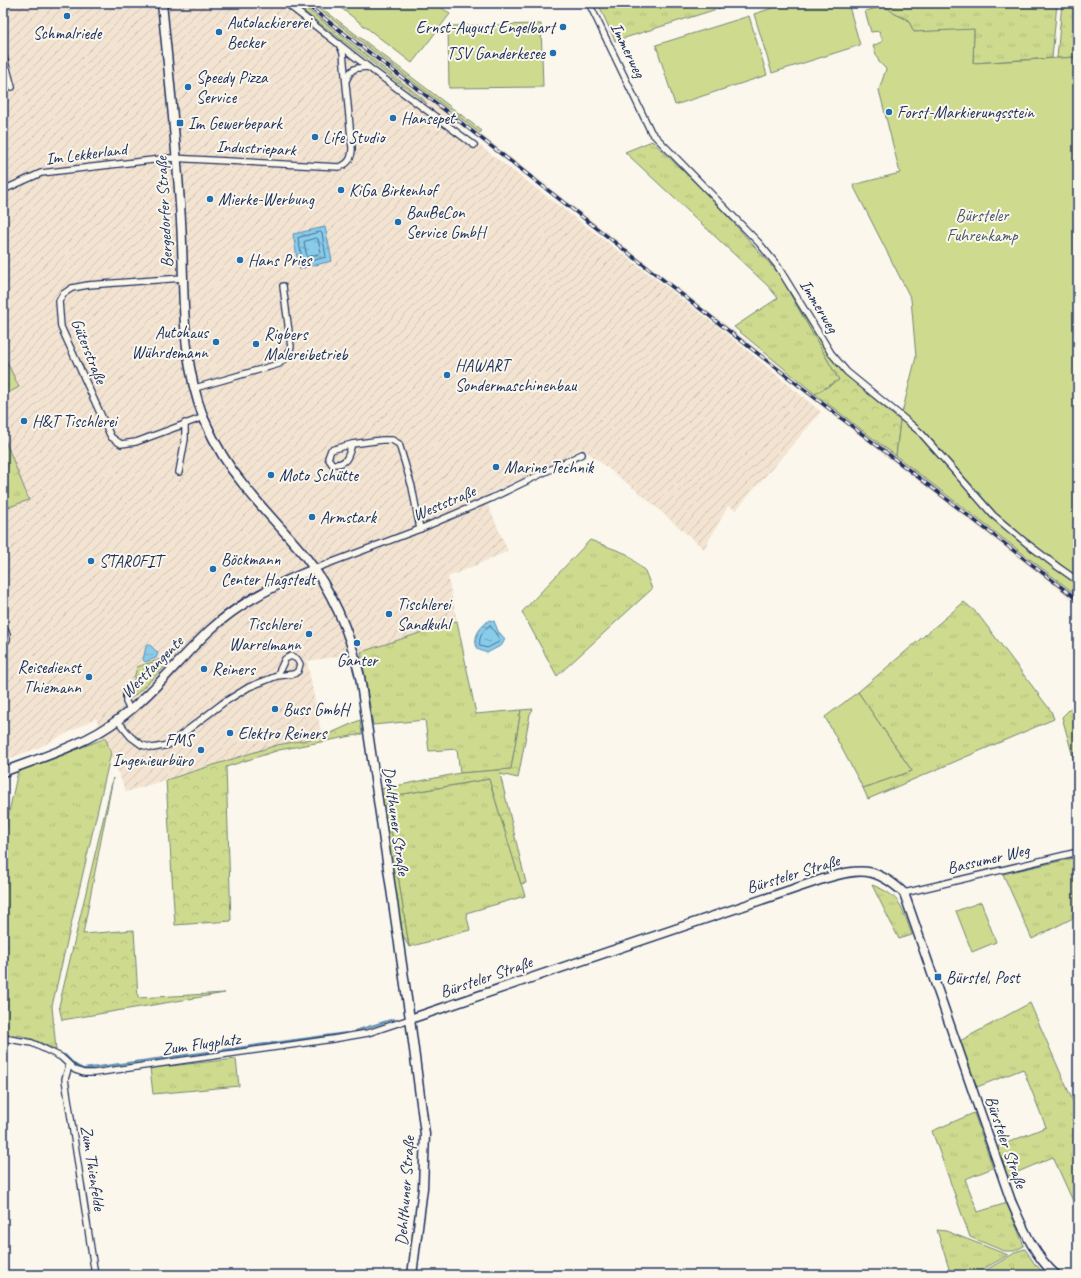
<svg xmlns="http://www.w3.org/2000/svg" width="1081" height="1278" viewBox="0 0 1081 1278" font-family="Caveat,sans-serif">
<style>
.built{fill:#f3e3d1}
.industrial{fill:url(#industrial-furrows)}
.grass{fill:url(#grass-tufts);stroke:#748576}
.forest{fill:url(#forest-crowns);stroke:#748576}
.park{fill:#cedb8e;stroke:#748576}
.water{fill:url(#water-ripples);stroke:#5d8db2}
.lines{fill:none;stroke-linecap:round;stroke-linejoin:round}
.shore{stroke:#476e96;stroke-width:1}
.stream{stroke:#5d8db2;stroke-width:2}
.street-casing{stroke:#1b2f5e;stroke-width:8}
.secondary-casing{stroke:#1b2f5e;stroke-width:11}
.street{stroke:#fbf7ec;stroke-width:5.5}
.secondary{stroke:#fbf7ec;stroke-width:8}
.rail-casing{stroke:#1b2f5e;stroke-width:3.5}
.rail{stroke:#fbf7ec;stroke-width:2;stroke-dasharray:6;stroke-linecap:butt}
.poi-dot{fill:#1f6fb2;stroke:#fbf7ec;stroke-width:1.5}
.labels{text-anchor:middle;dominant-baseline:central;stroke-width:4;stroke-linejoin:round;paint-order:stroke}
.poi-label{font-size:17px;fill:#1b2f5e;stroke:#fbf7ec;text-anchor:start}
.street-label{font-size:17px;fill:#1b2f5e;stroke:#fbf7ec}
.park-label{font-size:17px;fill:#485a6a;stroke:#fbf7ec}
</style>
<defs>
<pattern id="industrial-furrows" width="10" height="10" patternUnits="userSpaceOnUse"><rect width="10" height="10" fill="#f3e3d1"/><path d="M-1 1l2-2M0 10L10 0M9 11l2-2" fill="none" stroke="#d0c3b6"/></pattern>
<pattern id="grass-tufts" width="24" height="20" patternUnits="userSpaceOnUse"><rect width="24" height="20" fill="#cedb8e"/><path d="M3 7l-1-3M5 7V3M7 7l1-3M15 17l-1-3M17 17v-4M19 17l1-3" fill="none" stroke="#b0bc7d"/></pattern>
<pattern id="forest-crowns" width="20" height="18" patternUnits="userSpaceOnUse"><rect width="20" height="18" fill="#cedb8e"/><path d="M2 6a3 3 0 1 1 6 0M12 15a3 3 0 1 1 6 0" fill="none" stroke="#b0bc7d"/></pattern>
<pattern id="water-ripples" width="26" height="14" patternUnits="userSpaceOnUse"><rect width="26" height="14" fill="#89ccea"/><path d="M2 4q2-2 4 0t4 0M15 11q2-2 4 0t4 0" fill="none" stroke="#6fa6c1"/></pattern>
</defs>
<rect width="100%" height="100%" fill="#fbf7ec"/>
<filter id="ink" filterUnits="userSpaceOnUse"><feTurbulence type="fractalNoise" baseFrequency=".025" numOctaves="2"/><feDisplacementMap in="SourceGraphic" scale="8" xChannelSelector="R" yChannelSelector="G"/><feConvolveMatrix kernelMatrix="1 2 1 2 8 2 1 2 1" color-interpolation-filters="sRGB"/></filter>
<g filter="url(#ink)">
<path class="built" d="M299,3H311L427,92L709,312L1078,596V604L824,408L707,315L453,119L460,131L428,106L422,97Z"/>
<path class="industrial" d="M3,3H292L720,328L821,412L736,510L728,506L704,549L642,495L582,448L557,462L484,496L508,551L448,577L457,621L361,652L342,656L307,661L322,737L277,745L126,792L96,718L40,747L3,761V509L29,500L3,435V396L19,387L3,354Z"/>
<g class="grass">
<path d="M293,3H299L422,98L427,104Z"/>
<path d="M311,3H315L482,131L480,133Z"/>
<path d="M598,3H736L615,41Z"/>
<path d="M884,3H1057L1052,58L973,63L974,30L914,32L908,20C900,16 886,12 884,3Z"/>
<path d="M1062,3H1078V57L1057,58Z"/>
<path d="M652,141L711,198L780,275L839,380L815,394L734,327L778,298L768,286L625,152Z"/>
<path d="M3,354L19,387L3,396Z"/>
<path d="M3,435L29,500L3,509Z"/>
<path d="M590,540L627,554L645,571L652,589L557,676L522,612Z"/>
<path d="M964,602L977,613L1051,711L1054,719L868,799L863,788L912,771L858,692Z"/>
<path d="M457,621L476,714L521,710L511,769L460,773L457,749L429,751L425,720L373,725L361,652Z"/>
<path d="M1078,701V775L1062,717Z"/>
<path d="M105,737L111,753L52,1006L56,1050C38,1041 24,1034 3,1034V840L18,771L101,740Z"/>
<path d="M489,779L525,896L466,913L470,930L409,947L386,797Z"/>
<path d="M1078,857V926L1073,918L1032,939L1003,874Z"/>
<path d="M872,885C902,896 902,908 912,935L899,939Z"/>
<path d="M1030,1003L1078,1113V1212L1053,1157L1006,1177L997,1147L1046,1127L1023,1069L977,1087L960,1041Z"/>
<path d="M236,1059L239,1086L153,1094L150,1068Z"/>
<path d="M974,1113L993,1168L965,1179L978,1212L1007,1203L1024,1246L1014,1251H1004L970,1237L932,1131Z"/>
<path d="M937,1230L946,1231L1008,1255L973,1275H951Z"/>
<path d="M1025,1249L1034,1263L1046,1275H978L1018,1251Z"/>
</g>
<g class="forest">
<path d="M791,291L844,373L900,421L896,456L815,394L839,380L789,292Z"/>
<path d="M164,658L168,664L133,697L130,695L137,667Z"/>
<path d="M533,709L530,714L518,778L500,774L526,883L521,884L489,779L386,797L409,947L401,932L381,789L460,773L511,769L521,710Z"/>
<path d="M360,720L362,734L279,750L226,767L231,921L175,925L166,780L277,745L322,737Z"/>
<path d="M113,778L83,934L134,930L138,998L225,993L62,1020L59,1006Z"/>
</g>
<g class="park">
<path d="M337,3H436L450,14L412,63L336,4Z"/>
<path d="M788,3H848L860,45L772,73L754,14Z"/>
<path d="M885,6L895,14L908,20L914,32L974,29L973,63L1078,57V596L896,456L900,421L916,357L911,299L853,185L900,173L879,90L886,69L879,62L873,46L883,41L879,31L871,32L865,11Z"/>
<path d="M749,16L767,75L675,105L656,45Z"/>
<path d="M541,24L543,87L449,88L448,26Z"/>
<path d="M858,692L912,771L863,788L825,717Z"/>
<path d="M981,902L996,942L972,952L956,911Z"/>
</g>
<g class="water">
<path d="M325,227L332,261L299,269L293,234Z"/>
<path d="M489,620L494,621L498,631L505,639L502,645L487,653L477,649C473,635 479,629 489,620Z"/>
<path d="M147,645H150L158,653L156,658L145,662L143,660L146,646Z"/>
</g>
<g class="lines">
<g class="shore">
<path d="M320,232L322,233L326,257L303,263L298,238Z"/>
<path d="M316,238L318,239L321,253L307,257L304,242Z"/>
<path d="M490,625L500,640L499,642L487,648L480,646C478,638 483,630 490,625Z"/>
</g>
<g class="stream">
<path d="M355,1031L394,1019"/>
<path d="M10,1037L31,1040"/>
<path d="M65,1055L74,1064L83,1069L346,1033"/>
</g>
<defs>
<g id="street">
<path d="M286,3L368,67L474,145"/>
<path d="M589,3L651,132L759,243L777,265L831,353L847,372L901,416L921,433L993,515L1025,542L1058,567L1078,581"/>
<path d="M3,54L12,87"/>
<path d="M347,79C351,67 357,68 368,67"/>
<path d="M3,190L41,173L170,158L339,167C349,164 352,158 352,148L343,53L339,44"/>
<path d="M183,278L88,285L72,288L63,294L59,301L61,327L111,437L121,444L136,442L204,417"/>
<path d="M195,388L279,364L287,356L291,347L283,286"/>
<path d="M352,444C348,456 348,465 332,464L328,458L331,450L352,444L382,440H392L399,444L403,457L412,487L420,529"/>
<path d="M179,472L185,439V423"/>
<path d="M314,569L420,529L492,498L582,454"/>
<path d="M3,630H5L7,635V640L3,643"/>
<path d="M126,693V702L130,710"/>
<path d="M117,720L131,737L142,745L153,748L168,745L223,703L249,687L277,676L294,674L298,671L300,664L297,659L291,656L285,659L277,676"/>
<path d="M904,893L1078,852"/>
<path d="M3,1038L32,1043L61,1057L75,1070L84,1073H94L333,1039L368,1033L410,1019"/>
<path d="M69,1066L65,1079L95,1275"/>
</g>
<g id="secondary">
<path d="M162,3C169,75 177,148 181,221C185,287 179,355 204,419C214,442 227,465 243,484C262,509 285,531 305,556C333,592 350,633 360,677L410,1019L425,1134L423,1188L412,1275"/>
<path d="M3,772C42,757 85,745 119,719C153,694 179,659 210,630C240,602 276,584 314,569"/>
<path d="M410,1019L823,879C859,868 875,866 904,893L1011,1201C1023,1228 1034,1256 1056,1275"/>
</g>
</defs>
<use href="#street" class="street-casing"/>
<use href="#secondary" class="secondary-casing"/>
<use href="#street" class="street"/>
<use href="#secondary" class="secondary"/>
<defs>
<path id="rail" d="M304,3L428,97L788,377L1078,600"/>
</defs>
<use href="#rail" class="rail-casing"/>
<use href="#rail" class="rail"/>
</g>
</g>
<g class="poi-dot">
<circle cx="67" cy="16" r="4"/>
<circle cx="563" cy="27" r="4"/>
<circle cx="219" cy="32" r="4"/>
<circle cx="553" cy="53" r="4"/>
<circle cx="188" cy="87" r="4"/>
<circle cx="889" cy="112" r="4"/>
<circle cx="393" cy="118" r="4"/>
<rect x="176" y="119" width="8" height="8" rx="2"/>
<circle cx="315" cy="137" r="4"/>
<circle cx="341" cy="190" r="4"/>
<circle cx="210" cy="199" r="4"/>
<circle cx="398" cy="222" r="4"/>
<circle cx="240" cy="260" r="4"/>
<circle cx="216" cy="342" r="4"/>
<circle cx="256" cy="344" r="4"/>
<circle cx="447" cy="375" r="4"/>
<circle cx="24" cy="421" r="4"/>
<circle cx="496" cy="467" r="4"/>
<circle cx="271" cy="475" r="4"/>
<circle cx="312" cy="517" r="4"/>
<circle cx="91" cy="561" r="4"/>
<circle cx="213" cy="569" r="4"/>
<circle cx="389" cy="614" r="4"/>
<circle cx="309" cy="634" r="4"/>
<circle cx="357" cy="643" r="4"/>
<circle cx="204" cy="669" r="4"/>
<circle cx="89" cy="677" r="4"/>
<circle cx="275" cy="709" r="4"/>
<circle cx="230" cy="733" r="4"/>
<circle cx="201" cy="750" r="4"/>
<rect x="934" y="973" width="8" height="8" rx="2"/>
</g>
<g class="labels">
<g class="poi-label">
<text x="227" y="22">Autolackiererei<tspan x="227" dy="20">Becker</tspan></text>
<text x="555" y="27" text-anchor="end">Ernst-August Engelbart</text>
<text x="67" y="33" text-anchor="middle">Schmalriede</text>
<text x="545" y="53" text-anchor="end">TSV Ganderkesee</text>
<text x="196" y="77">Speedy Pizza<tspan x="196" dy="20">Service</tspan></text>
<text x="897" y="112">Forst-Markierungsstein</text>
<text x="401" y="118">Hansepet</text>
<text x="188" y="123">Im Gewerbepark</text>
<text x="323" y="137">Life Studio</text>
<text x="349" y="190">KiGa Birkenhof</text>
<text x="218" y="199">Mierke-Werbung</text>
<text x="406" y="212">BauBeCon<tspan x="406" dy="20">Service GmbH</tspan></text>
<text x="248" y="260">Hans Pries</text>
<text x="208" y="332" text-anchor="end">Autohaus<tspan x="208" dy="20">Wührdemann</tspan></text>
<text x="264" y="334">Rigbers<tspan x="264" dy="20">Malereibetrieb</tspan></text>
<text x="455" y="365">HAWART<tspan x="455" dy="20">Sondermaschinenbau</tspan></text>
<text x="32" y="421">H&amp;T Tischlerei</text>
<text x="504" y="467">Marine Technik</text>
<text x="279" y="475">Moto Schütte</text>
<text x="320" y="517">Armstark</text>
<text x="221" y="559">Böckmann<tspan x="221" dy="20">Center Hagstedt</tspan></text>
<text x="99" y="561">STAROFIT</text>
<text x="397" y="604">Tischlerei<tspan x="397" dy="20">Sandkuhl</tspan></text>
<text x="301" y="624" text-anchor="end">Tischlerei<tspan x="301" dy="20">Warrelmann</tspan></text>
<text x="357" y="660" text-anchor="middle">Ganter</text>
<text x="81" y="667" text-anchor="end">Reisedienst<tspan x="81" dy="20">Thiemann</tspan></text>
<text x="212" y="669">Reiners</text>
<text x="283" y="709">Buss GmbH</text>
<text x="238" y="733">Elektro Reiners</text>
<text x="193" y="740" text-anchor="end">FMS<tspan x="193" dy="20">Ingenieurbüro</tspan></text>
<text x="946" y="977">Bürstel, Post</text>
</g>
<g class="street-label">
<text transform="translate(628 50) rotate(64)">Immerweg</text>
<text transform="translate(256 148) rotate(3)">Industriepark</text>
<text transform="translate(86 154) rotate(-7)">Im Lekkerland</text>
<text transform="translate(164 212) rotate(-93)">Bergedorfer Straße</text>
<text transform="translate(819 306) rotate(59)">Immerweg</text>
<text transform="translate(89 351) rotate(68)">Güterstraße</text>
<text transform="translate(444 503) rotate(-23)">Weststraße</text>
<text transform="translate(152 667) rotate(-45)">Westtangente</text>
<text transform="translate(396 821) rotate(82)">Dehlthuner Straße</text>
<text transform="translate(988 859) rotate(-13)">Bassumer Weg</text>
<text transform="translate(793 874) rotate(-17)">Bürsteler Straße</text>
<text transform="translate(486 977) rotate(-19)">Bürsteler Straße</text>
<text transform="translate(201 1044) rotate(-8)">Zum Flugplatz</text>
<text transform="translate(1006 1142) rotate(71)">Bürsteler Straße</text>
<text transform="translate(93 1168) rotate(81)">Zum Thienfelde</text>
<text transform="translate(405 1191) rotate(-86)">Dehlthuner Straße</text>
</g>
<g class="park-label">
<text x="982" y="215">Bürsteler<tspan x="982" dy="20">Fuhrenkamp</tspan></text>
</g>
</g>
<rect width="1081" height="1278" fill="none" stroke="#fbf7ec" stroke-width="16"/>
<rect x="8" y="8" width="1065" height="1262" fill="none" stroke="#1b2f5e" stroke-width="1.5" filter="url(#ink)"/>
</svg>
